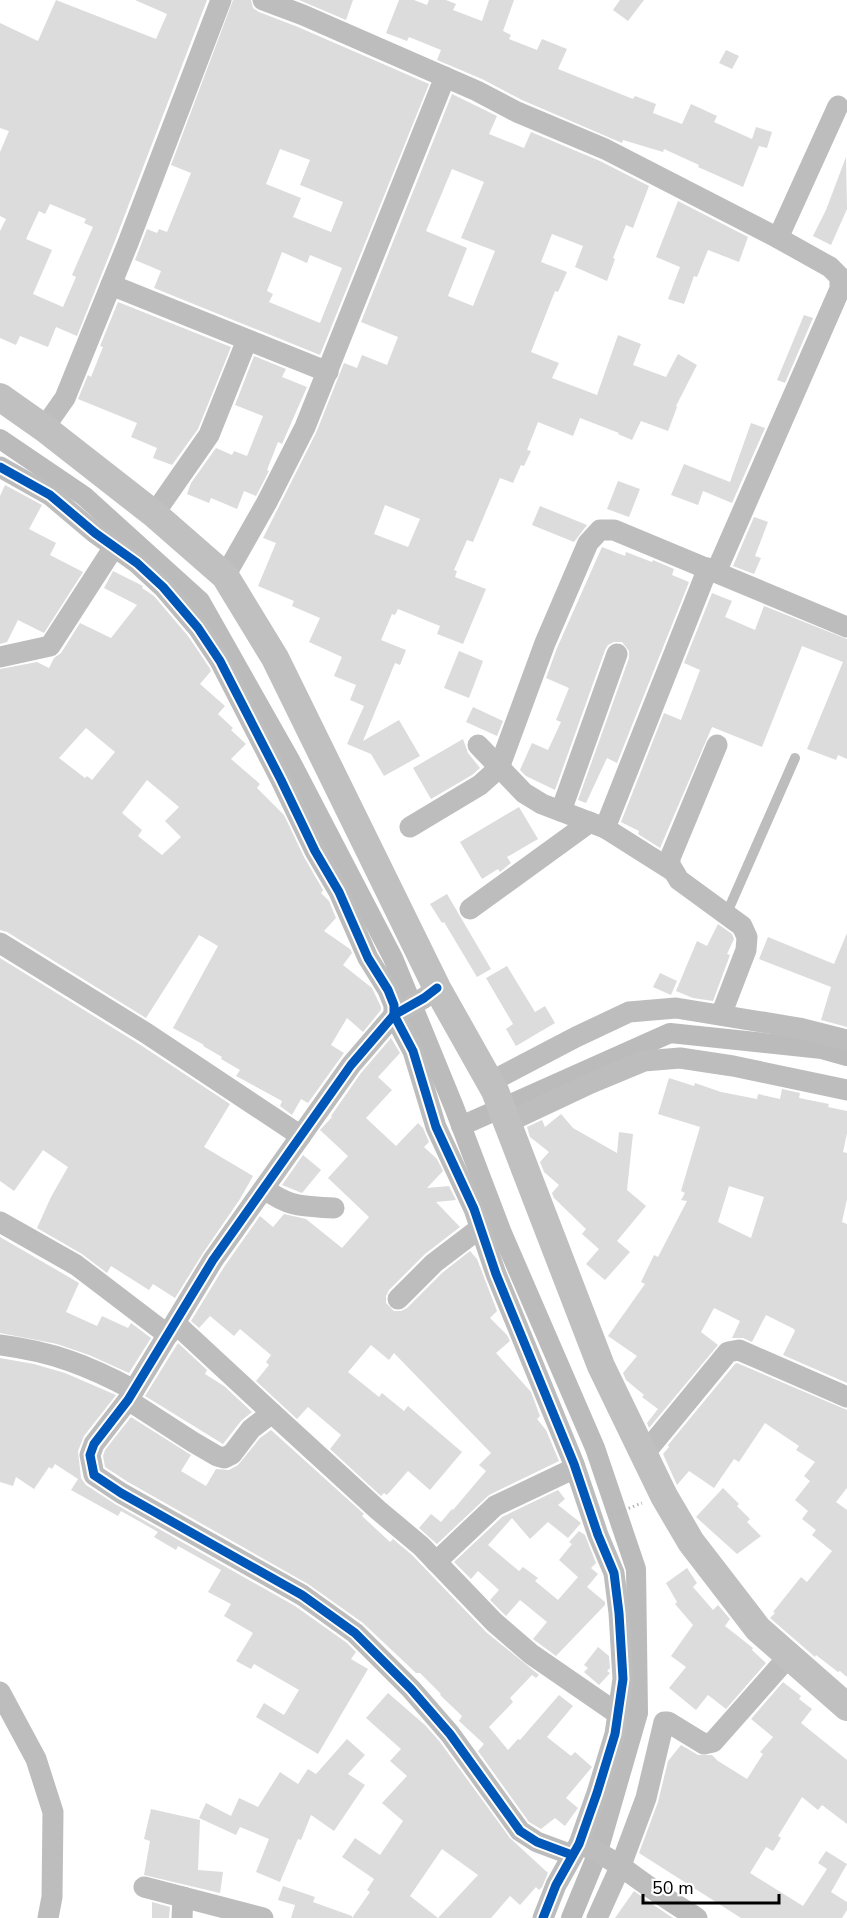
<svg xmlns="http://www.w3.org/2000/svg" width="847" height="1918" viewBox="0 0 847 1918" font-family="'Nunito Sans',sans-serif">
<style>
.lines{fill:none;stroke-linecap:round;stroke-linejoin:round}
.canal{stroke:#bbb;stroke-width:20}
.building{fill:#dcdcdc;fill-rule:evenodd}
.path{stroke:#b8b8b8;stroke-width:3;stroke-dasharray:1.5 3;stroke-linecap:butt}
.service{stroke:#bdbdbd;stroke-width:10}
.minor{stroke:#bdbdbd;stroke-width:21}
.secondary{stroke:#c0c0c0;stroke-width:28}
.cycleway-casing{stroke:#fff;stroke-width:13}
.cycleway{stroke:#0057b8;stroke-width:9}
</style>
<rect width="100%" height="100%" fill="#fff"/>
<g class="lines">
<g class="canal">
<path d="M0,439L84,496L200,601L291,762L393,958L454,1107L502,1233L595,1448L636,1569L638,1713L597,1855L571,1918"/>
<path d="M461,1126L670,1033L822,1049L847,1056"/>
</g>
</g>
<g class="building">
<path d="M56,0L156,39L167,14L135,0H207L116,238L77,336L56,327L48,347L20,336L16,345L0,338V231L6,219L0,216V152L9,131L0,128V23L38,41ZM50,204L86,219L84,223L93,227L72,275L76,277L63,307L33,294L52,250L26,239L39,211L45,214Z"/>
<path d="M233,0H251L253,8L259,12L298,27L429,84L320,355L154,288L161,271L135,260L147,229L157,233L159,229L167,232L191,173L171,165ZM280,149L310,160L300,185L343,202L331,232L293,217L301,198L266,184ZM282,252L307,263L310,255L342,268L320,323L269,302L273,294L267,291Z"/>
<path d="M299,0H353L346,20Z"/>
<path d="M399,0H414L427,5L429,0H446L456,4L453,10L482,21L489,0H514L503,31L511,35L509,39L537,50L542,39L567,49L558,69L633,99L635,96L656,104L653,113L682,124L691,104L717,116L714,122L752,139L756,127L772,132L767,148L759,146L743,187L698,167L699,165L664,149L663,152L623,140L622,143L522,100L482,79L437,60L441,50L409,37L407,41L386,33Z"/>
<path d="M620,0H644L628,21L613,10Z"/>
<path d="M726,50L739,56L732,69L719,63Z"/>
<path d="M452,94L497,116L489,134L524,148L531,132L600,161L649,186L633,228L626,225L613,258L615,259L607,281L575,267L583,246L552,234L541,262L567,272L558,292L555,291L531,352L559,363L552,378L597,395L618,335L641,344L633,365L666,377L678,354L697,365L676,406L677,407L668,431L641,421L632,440L618,434L619,433L580,418L573,436L538,422L527,450L531,451L524,466L521,465L513,483L500,478L473,542L467,540L454,570L457,571L455,577L486,589L463,644L437,634L440,626L398,609L395,615L392,614L381,640L406,650L400,665L395,663L363,741L399,720L420,756L384,776L371,754L347,744L364,706L350,700L356,685L334,676L342,657L309,642L320,618L292,606L294,601L258,586L276,543L263,538L316,433L344,363L357,368L362,355L387,365L398,337L361,322ZM452,169L484,182L461,238L495,251L473,306L448,296L467,248L426,231ZM385,505L420,519L408,547L374,534Z"/>
<path d="M846,157L847,209L831,245L813,236L826,210Z"/>
<path d="M678,201L748,237L739,262L708,250L697,277L694,276L684,304L668,299L680,267L656,257Z"/>
<path d="M118,302L231,347L198,429L172,465L153,458L157,448L131,437L137,423L78,399L88,375L91,377L103,347L100,346Z"/>
<path d="M804,315L813,318L785,383L777,380Z"/>
<path d="M254,356L286,369L282,377L307,387L282,444L278,442L267,470L269,471L256,496L244,491L237,509L211,498L209,503L187,494L191,483L216,448L232,455L234,451L247,456L263,416L235,405Z"/>
<path d="M751,423L765,428L732,503L703,491L698,505L671,495L684,464L730,482Z"/>
<path d="M618,481L640,489L629,517L607,509Z"/>
<path d="M5,485L42,505L29,529L56,543L50,555L83,572L44,633L18,620L7,642L0,644V496Z"/>
<path d="M540,506L587,525L574,542L532,525Z"/>
<path d="M754,517L768,522L755,556L761,558L754,574L733,566Z"/>
<path d="M602,547L625,556L626,552L652,562L653,560L674,569L672,575L689,582L617,763L607,758L586,803L578,800L629,658V651L622,642H614L608,645L605,650L555,790L526,776L520,770L532,743L548,750L561,722L556,720L569,688L546,678L557,648Z"/>
<path d="M113,571L143,586L142,588L154,596L188,636L209,667L211,671L200,684L225,706L218,714L233,728L231,730L246,744L231,759L260,784L257,788L284,815L304,857L323,890L321,893L329,901L336,918L324,931L350,949L352,953L343,965L372,988L381,1007V1010L363,1032L347,1018L331,1045L344,1053L308,1103L301,1099L292,1115L280,1106L282,1101L236,1076L240,1070L221,1059L222,1057L203,1046L204,1045L173,1028L218,946L199,935L146,1018L7,932L0,930V669L37,662L49,668L54,658L61,653L80,623L111,638L137,605L104,588ZM86,728L115,752L92,780L87,776L85,778L59,758ZM147,780L179,807L165,821L181,837L162,855L138,836L142,830L122,813Z"/>
<path d="M712,593L732,601L725,617L755,630L764,606L847,639V759L838,755L836,760L807,749L843,662L802,646L762,747L712,727L660,848L638,834L639,831L621,822L664,713L681,720L700,670L684,663Z"/>
<path d="M459,651L483,661L469,698L444,688Z"/>
<path d="M473,707L503,721L497,736L466,722Z"/>
<path d="M463,739L468,753L480,768L472,775L431,799L413,768Z"/>
<path d="M519,807L538,839L507,857L511,863L500,872L498,869L482,879L460,842Z"/>
<path d="M447,894L491,969L477,977L444,922L442,923L430,904Z"/>
<path d="M718,924L732,934L734,939L727,954L730,955L713,1001L693,998L676,991L697,941L707,946Z"/>
<path d="M847,933V1027L821,1020L831,987L759,959L768,937L834,964Z"/>
<path d="M0,958L139,1044L230,1104L204,1147L253,1176L240,1199L203,1253L175,1298L153,1284L149,1290L111,1266L107,1273L82,1254L37,1228L51,1197L68,1167L43,1150L14,1191L0,1181Z"/>
<path d="M507,966L535,1012L545,1006L555,1023L516,1046L506,1029L513,1024L486,978Z"/>
<path d="M660,973L677,981L671,995L653,987Z"/>
<path d="M391,1038L400,1053L378,1077L392,1090L366,1118L396,1146L418,1123L423,1128L429,1142L424,1147L437,1159L443,1171L427,1188L449,1186L456,1200L436,1202L460,1227L425,1254L389,1290L386,1296V1303L394,1311H401L407,1308L442,1273L470,1251L477,1259L497,1311L490,1318L507,1335L510,1341L496,1353L531,1392L540,1416L537,1419L546,1430L559,1461L489,1495L437,1544L419,1528L431,1514L441,1522L452,1509L453,1510L486,1471L479,1465L491,1453L394,1353L389,1360L371,1345L348,1372L379,1397L382,1393L404,1411L408,1406L462,1452L430,1490L408,1471L387,1495L384,1493L381,1496L330,1449L341,1435L308,1407L297,1419L256,1381L269,1365L266,1362L271,1355L240,1329L234,1336L210,1316L199,1328L191,1321L224,1267L260,1216L273,1227L284,1214L306,1219L342,1248L369,1217L328,1178L348,1156L320,1130L332,1117L331,1116L361,1073Z"/>
<path d="M669,1078L694,1086L695,1083L721,1092L757,1099L758,1094L780,1099L782,1089L800,1093L799,1098L829,1104L828,1107L847,1111V1133L843,1152L847,1153V1199L842,1222L847,1224V1383L783,1355L795,1331L794,1329L766,1315L752,1342L743,1338H732L740,1321L714,1308L701,1332L718,1345L649,1428L647,1423L658,1409L642,1397L644,1395L626,1380L623,1373L637,1356L608,1336L645,1284L641,1282L654,1255L658,1257L687,1201L681,1200L685,1193L681,1191L700,1127L658,1114ZM729,1186L764,1197L751,1238L718,1222Z"/>
<path d="M561,1114L573,1128L617,1153L619,1132L633,1134L627,1190L646,1206L617,1241L630,1252L605,1280L586,1264L599,1249L582,1234L586,1229L554,1198L552,1193L559,1185L544,1172L540,1162L549,1152L530,1137L527,1127L542,1120L545,1127Z"/>
<path d="M303,1155L321,1170L302,1193L282,1185Z"/>
<path d="M0,1237L79,1283L66,1312L97,1326L102,1316L128,1328L131,1323L151,1338L129,1373L89,1355L57,1344L0,1333Z"/>
<path d="M178,1343L207,1370L205,1374L224,1386L252,1412L241,1421L223,1444L145,1396Z"/>
<path d="M0,1358L34,1364L65,1373L116,1395L84,1436L78,1451L81,1478L86,1485L115,1504L295,1606L347,1643L356,1652L351,1659L368,1669L318,1754L256,1717L264,1703L284,1715L299,1690L254,1664L251,1669L236,1661L253,1633L224,1616L231,1604L208,1592L221,1570L178,1546L176,1550L154,1537L158,1532L121,1511L118,1516L71,1490L78,1479L55,1464L52,1469L49,1467L34,1489L16,1477L13,1486L0,1482Z"/>
<path d="M737,1363L847,1410V1488L836,1502L847,1510V1677L840,1671L838,1672L816,1655L815,1657L770,1618L775,1613L773,1612L801,1577L807,1582L832,1551L812,1535L816,1530L802,1519L808,1511L795,1500L810,1481L804,1476L815,1462L796,1450L799,1446L765,1423L739,1462L734,1459L714,1488L689,1471L677,1485L663,1454L669,1447L668,1445L735,1364Z"/>
<path d="M131,1417L191,1455L181,1471L206,1486L216,1469L229,1470L238,1465L260,1438L271,1430L364,1514L362,1516L390,1542L393,1539L412,1555L486,1632L539,1675L536,1678L532,1675L510,1698L513,1702L489,1727L508,1750L518,1739L520,1740L559,1695L573,1706L547,1737L571,1756L575,1752L592,1767L566,1798L578,1808L565,1826L555,1818L541,1829L529,1822L478,1751L484,1744L459,1721L462,1716L440,1695L441,1694L420,1673H416L363,1623L308,1584L128,1482L105,1467L103,1456L105,1450Z"/>
<path d="M723,1488L739,1504L737,1506L750,1519L747,1522L761,1536L737,1554L696,1517Z"/>
<path d="M558,1490L565,1499L558,1505L581,1523L568,1538L548,1522L530,1539L512,1518L488,1545L519,1571L523,1567L538,1578L535,1581L558,1600L578,1577L559,1560L572,1544L569,1542L579,1531L585,1535L596,1563L591,1568L598,1574L587,1587L605,1602V1605L556,1656L533,1639L547,1622L520,1600L506,1616L490,1600L499,1590L478,1571L471,1579L454,1562L502,1517Z"/>
<path d="M687,1568L697,1583L693,1587L713,1610L718,1605L730,1619L725,1626L753,1648L752,1650L766,1663L726,1709L708,1695L696,1710L669,1688L686,1667L671,1656L693,1625L675,1604L677,1602L666,1583Z"/>
<path d="M598,1647L609,1656L610,1668L607,1671L610,1673L599,1685L584,1672L588,1668L584,1665Z"/>
<path d="M783,1682L801,1696L799,1699L812,1709L801,1723L847,1760V1824L822,1805L818,1810L802,1797L778,1836L781,1838L773,1851L766,1847L750,1873L803,1906L827,1869L818,1863L826,1851L847,1864L831,1892L847,1902V1910L842,1918H741L639,1853L658,1802L668,1761L681,1745L698,1755H712L718,1761L747,1779L763,1754L760,1752L773,1737L751,1719Z"/>
<path d="M388,1693L425,1725L440,1742L510,1838L548,1873L542,1887L539,1890L536,1887L520,1905L510,1896L491,1918H352L370,1892L367,1890L374,1879L342,1857L355,1838L380,1855L403,1821L382,1803L407,1776L390,1761L401,1749L366,1718ZM442,1849L478,1875L438,1918L410,1896Z"/>
<path d="M347,1739L365,1755L348,1774L365,1785L334,1831L311,1815L301,1840L298,1839L280,1882L256,1872L269,1839L240,1827L236,1835L199,1818L206,1803L231,1816L239,1798L258,1807L280,1772L298,1784L308,1769L316,1774Z"/>
<path d="M151,1809L200,1820L198,1870L223,1872L220,1893L144,1875L150,1841L144,1839Z"/>
<path d="M283,1886L315,1897L313,1902L352,1916V1918H291L295,1905L278,1900Z"/>
<path d="M634,1891L652,1904L673,1918H615Z"/>
<path d="M152,1902L170,1907L169,1918H152Z"/>
</g>
<g class="lines">
<path class="path" d="M612,1515L642,1503"/>
<path class="service" d="M726,915L795,758"/>
<g class="minor">
<path d="M263,0L303,15L477,91L517,112L605,149L778,238L830,267L840,277V289L716,572"/>
<path d="M778,238L838,106"/>
<path d="M111,285L328,372"/>
<path d="M44,428L65,398L128,243L221,0"/>
<path d="M0,467L50,495L95,533L137,563L163,587L198,628L220,661L281,780L315,851L339,892L368,958L388,990L394,1005V1015L413,1051L436,1127L474,1209L496,1274L574,1464L598,1535L614,1573L619,1613L623,1679L615,1734L597,1793L579,1844L556,1885L543,1918"/>
<path d="M154,514L209,435L247,340"/>
<path d="M225,576L267,502L305,427L445,77"/>
<path d="M0,657L50,646L114,547"/>
<path d="M478,745L524,793L542,804L605,828L673,871"/>
<path d="M717,745L670,858V865L679,880L742,926L747,937L746,950L721,1015"/>
<path d="M561,811L617,654"/>
<path d="M410,827L480,785L499,768L545,643L588,543L600,530H614L847,627"/>
<path d="M605,828L708,568"/>
<path d="M470,909L590,822"/>
<path d="M0,943L146,1033L301,1136"/>
<path d="M437,988L424,998L394,1015L351,1065L213,1260L128,1400L94,1444L90,1455L94,1475L121,1493L302,1595L355,1633L411,1689L450,1734L520,1831L537,1842L572,1855"/>
<path d="M490,1082L576,1037L629,1012L676,1008L799,1028L847,1040"/>
<path d="M506,1123L591,1083L644,1061L680,1058L733,1066L847,1090"/>
<path d="M264,1189C292,1208 301,1206 334,1208"/>
<path d="M0,1222L76,1265L168,1335"/>
<path d="M398,1299L434,1263L480,1228"/>
<path d="M176,1324L272,1413"/>
<path d="M0,1345C53,1352 87,1365 134,1390"/>
<path d="M128,1400L193,1442L217,1456L224,1458L232,1454L251,1429L272,1413L378,1510L421,1546L494,1622L531,1654L618,1714"/>
<path d="M644,1454L728,1352L739,1350L847,1397"/>
<path d="M436,1562L495,1506L575,1468"/>
<path d="M0,1692L36,1759L53,1812L52,1897L48,1918"/>
<path d="M579,1844C607,1854 629,1873 654,1890C668,1900 683,1909 697,1918"/>
<path d="M144,1887L263,1918"/>
<path d="M182,1918L183,1897"/>
<path d="M597,1918L621,1865L646,1798L664,1722H668L704,1744L713,1742L789,1656"/>
</g>
<path class="secondary" d="M0,397L44,428L154,514L225,576L275,658L437,988L495,1091L601,1366L664,1496L691,1542L758,1629L847,1707"/>
<defs>
<g id="cycleway">
<path d="M0,467L50,495L95,533L137,563L163,587L198,628L220,661L281,780L315,851L339,892L368,958L388,990L394,1005V1015L413,1051L436,1127L474,1209L496,1274L574,1464L598,1535L614,1573L619,1613L623,1679L615,1734L597,1793L579,1844L556,1885L543,1918"/>
<path d="M437,988L424,998L394,1015L351,1065L213,1260L128,1400L94,1444L90,1455L94,1475L121,1493L302,1595L355,1633L411,1689L450,1734L520,1831L537,1842L572,1855"/>
</g>
</defs>
<use href="#cycleway" class="cycleway-casing"/>
<use href="#cycleway" class="cycleway"/>
</g>
<path d="M643 1894v9h136v-9" fill="none" stroke="#000000" stroke-width="3"/>
<text x="652" y="1894" font-size="18" fill="#000000" stroke="#ffffff" stroke-width="4.5" paint-order="stroke">50 m</text>
</svg>
